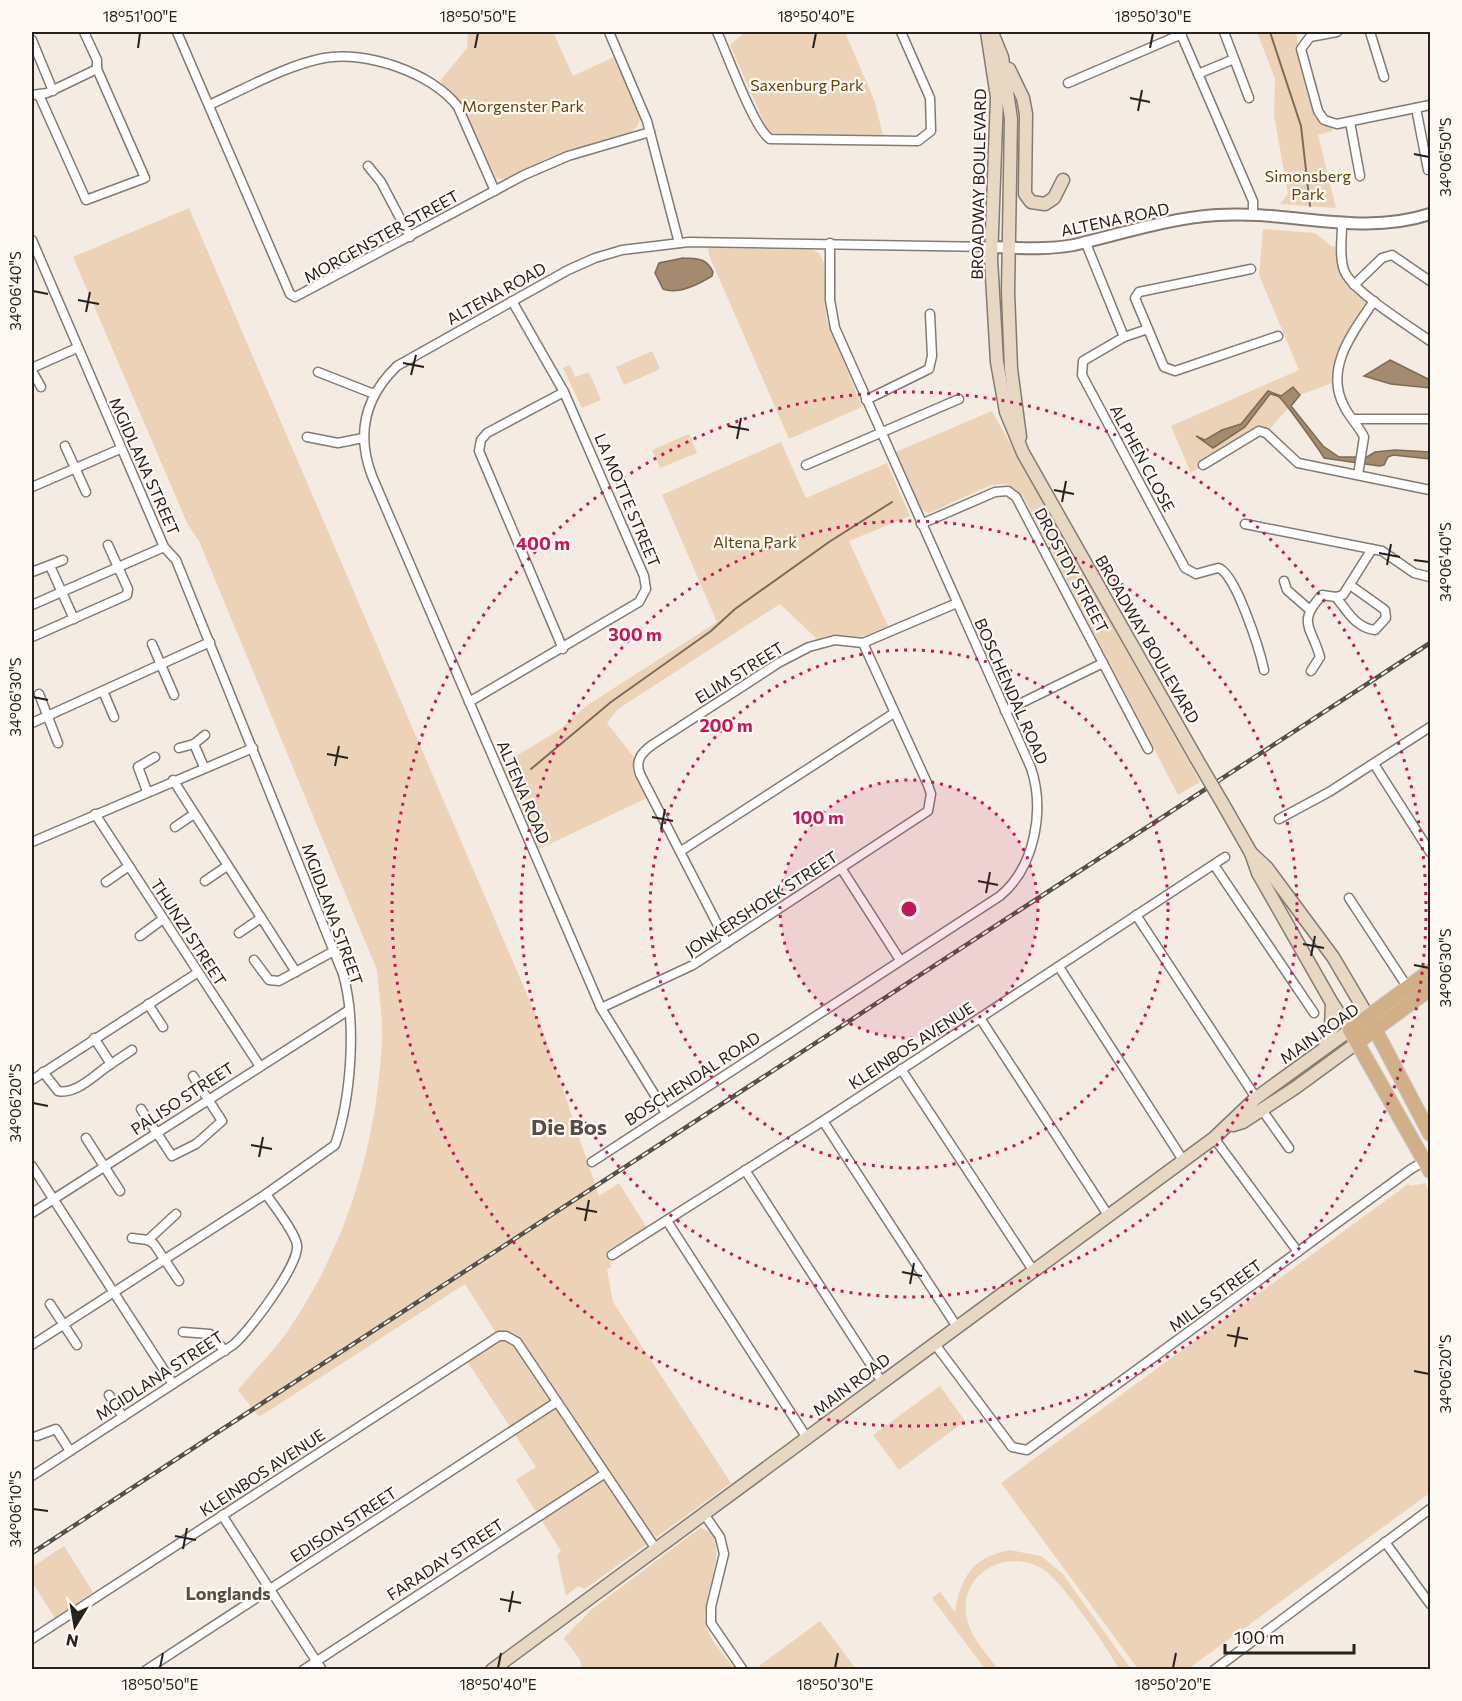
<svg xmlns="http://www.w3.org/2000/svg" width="1462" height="1701" viewBox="0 0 1462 1701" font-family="Commissioner,sans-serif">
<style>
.green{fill:#ecd3b8}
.water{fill:#a48a6e;stroke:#7e6a56;stroke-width:1.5}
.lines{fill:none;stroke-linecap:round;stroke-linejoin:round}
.stream{stroke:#7e6a56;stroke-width:2}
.minor-casing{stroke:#837b73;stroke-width:11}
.tertiary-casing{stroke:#837b73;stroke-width:14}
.secondary-casing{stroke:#837b73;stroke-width:15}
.primary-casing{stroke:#cacac9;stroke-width:16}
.minor{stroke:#fff;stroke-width:8}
.tertiary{stroke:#fff;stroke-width:10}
.secondary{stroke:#e8d7c3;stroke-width:12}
.primary{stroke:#d1b087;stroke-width:14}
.rail-casing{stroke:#54504b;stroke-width:4.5}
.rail{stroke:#fff9f4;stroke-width:2;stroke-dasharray:7;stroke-linecap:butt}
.secondary-bridge-casing{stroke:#837b73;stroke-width:15;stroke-linecap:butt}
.secondary-bridge{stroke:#e8d7c3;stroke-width:12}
.ticks{fill:none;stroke:#24211e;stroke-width:2}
.ring{fill:none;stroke:#c2185b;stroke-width:3;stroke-dasharray:3 6}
.labels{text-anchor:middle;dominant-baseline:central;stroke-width:4.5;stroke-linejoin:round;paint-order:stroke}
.park-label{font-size:16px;fill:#66410e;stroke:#fff9f4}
.street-label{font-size:16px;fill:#24211e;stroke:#fff9f4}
.neighbourhood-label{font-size:18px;font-weight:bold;fill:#554e46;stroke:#fff9f4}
.district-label{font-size:22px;font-weight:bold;fill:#554e46;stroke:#fff9f4}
.centre{fill:#c2185b;stroke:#fff9f4;stroke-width:3}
.ring-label{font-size:18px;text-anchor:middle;font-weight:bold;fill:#c2185b;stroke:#fff9f4;stroke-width:4.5;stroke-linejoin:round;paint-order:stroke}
.neatline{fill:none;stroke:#24211e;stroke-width:2}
.ticks-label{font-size:15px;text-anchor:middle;fill:#24211e}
</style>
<rect width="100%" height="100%" fill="#f4ebe2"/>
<g class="green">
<path d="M468,32H553L573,76L614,57L640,117L638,126L631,132L548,158L505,179L496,178L462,105L440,81L467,48Z"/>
<path d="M745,32H845L875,102L883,136L771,133L767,129L730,45Z"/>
<path d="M1257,32H1296L1298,44L1297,54L1316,117L1322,124L1332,128L1333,131L1318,135L1336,208L1280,204L1288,194L1274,115L1275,79Z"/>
<path d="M189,208L544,1034L599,1196L619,1183L647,1228L608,1250L611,1267L607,1270L613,1302L731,1483L585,1589L578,1586L566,1596L557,1555L561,1551L516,1480L536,1467L465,1358L498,1336L465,1284L259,1417L238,1390C256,1368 278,1347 293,1323C349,1239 376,1143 382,1043C383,1019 379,994 377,970L199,541L188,525L73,257Z"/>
<path d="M1263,229L1315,233L1331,246L1341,248L1344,273L1374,301L1359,322L1337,381L1300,395L1266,433L1254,431L1191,473L1171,426L1299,370L1259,275Z"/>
<path d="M708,248L812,250L819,253L824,263L826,317L862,407L789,439L709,255Z"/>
<path d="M652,351L660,369L624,385L616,367Z"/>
<path d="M570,365L575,377L589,372L601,400L582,408L563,368Z"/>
<path d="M992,411L1200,782L1178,795L1024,498L1007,484L991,485L929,513L921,510L896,452Z"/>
<path d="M689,434L697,453L660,468L652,450Z"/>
<path d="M781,442L806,498L887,463L910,516L849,541L888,626L862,637L832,635L817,639L780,604L618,709L607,723L634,757L633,770L647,798L539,849L502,764L558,731L586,706L717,622L662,495Z"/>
<path d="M1425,1183L1430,1193V1493L1188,1669H1138L1001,1483L1408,1184L1411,1186Z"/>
<path d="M940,1386L965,1421L899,1470L873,1435Z"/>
<path d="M700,1528C736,1535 701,1598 705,1621C707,1638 724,1654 734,1668L582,1669L580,1660L564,1638L592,1609Z"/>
<path d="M64,1546L93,1592L55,1618L32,1582V1567Z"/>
<path d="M1010,1550L1041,1556L1062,1573L1131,1669H1119C1108,1648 1060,1578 1041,1568C1007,1549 961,1572 966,1614C969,1636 986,1653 998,1669H985L932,1598L940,1592L955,1612C961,1576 973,1557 1010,1550Z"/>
<path d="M820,1621L856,1669H761L759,1666Z"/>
</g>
<g class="water">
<path d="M683,258C697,259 706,257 713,272L712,276C699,284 678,295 663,289L655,273L659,263Z"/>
<path d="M1390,360L1430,380V388L1391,384L1364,376Z"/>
<path d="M1293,387L1300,395L1291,406L1323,446L1339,457H1367L1375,452L1395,450L1430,452V459L1393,455L1388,457L1384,465L1379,466L1324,458C1321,452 1283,399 1279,397C1276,395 1273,395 1270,394L1245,427L1213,448L1196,436L1205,440L1222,430L1241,424L1268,391L1281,396Z"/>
</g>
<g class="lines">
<g class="stream">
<path d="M1270,32L1301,126L1310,206"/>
<path d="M531,769L611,702L711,631L735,609L829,542L892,502"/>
</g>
<defs>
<g id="minor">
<path d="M177,32L290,294L295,297L524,175L568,156L650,132"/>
<path d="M609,32L647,121L679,243"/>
<path d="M717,32C727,53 754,129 770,139L918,141L931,131L930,98L901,32"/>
<path d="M1180,32L1253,201V215"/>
<path d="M1224,32L1249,98"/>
<path d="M1337,32L1310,37L1301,49L1318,111L1324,120L1337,124L1430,105"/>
<path d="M1370,32L1384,77"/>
<path d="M32,40L53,91"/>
<path d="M1198,74L1234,59"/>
<path d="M1068,83L1182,34"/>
<path d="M32,95L47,93L97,69V60L84,32"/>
<path d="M39,95L86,200L145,178L97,69"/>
<path d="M209,105C245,89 284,66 324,58C365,50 433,73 458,107L495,191"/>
<path d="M1416,108L1428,170"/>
<path d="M1350,122L1360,176"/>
<path d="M368,166L381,182L410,237"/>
<path d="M1342,224C1342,239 1339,256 1344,270C1351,291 1411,327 1430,341"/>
<path d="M32,240L164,547L176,560L343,974C357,1023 351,1098 335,1145L266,1194C274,1206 295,1232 297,1245C300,1264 248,1333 233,1345L32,1476"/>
<path d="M1085,241L1124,337L1083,361L1082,375L1185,568L1196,574L1218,568C1235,571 1260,651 1264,670"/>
<path d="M1354,285L1382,258L1392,255L1430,281"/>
<path d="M1148,329L1135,298L1139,292L1251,269"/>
<path d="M1124,337L1148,329L1164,367L1175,371L1278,336"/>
<path d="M32,368L77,348"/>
<path d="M32,371L41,387"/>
<path d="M318,372L374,394"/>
<path d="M866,400L929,369L932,356L930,314"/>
<path d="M1355,419H1430"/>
<path d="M307,437L338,443L363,438"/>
<path d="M65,446L86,492"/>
<path d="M806,465L959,399"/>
<path d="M1203,465L1259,431L1266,433L1298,463L1430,490"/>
<path d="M1358,475L1364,437C1359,426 1349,417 1344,406C1324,368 1353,332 1374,301"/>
<path d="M32,487L120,449"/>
<path d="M921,524L995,492L1008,491L1016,497L1148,749"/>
<path d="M1245,524L1382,551L1414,573L1430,577"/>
<path d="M50,566L74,619"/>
<path d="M32,572L63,560"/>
<path d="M1284,581L1287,590L1310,610"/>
<path d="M1336,597C1347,611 1356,628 1375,630L1386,618L1385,610L1350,585"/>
<path d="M32,605L164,547"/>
<path d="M32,637L127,595L128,589L108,545"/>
<path d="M152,644L174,695"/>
<path d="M563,649L479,451L481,440L487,433L564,392"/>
<path d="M1311,671L1320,657C1312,627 1296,623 1322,595L1336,597L1343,595L1372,549"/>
<path d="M103,691L114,717"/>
<path d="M39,694L58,743"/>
<path d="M469,702L639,602L646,589L644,576L564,392L512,301"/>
<path d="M1005,711L1103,663"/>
<path d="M32,723L210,642"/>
<path d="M194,744L204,767"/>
<path d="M179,748L194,744L205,735"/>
<path d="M1374,764L1430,852"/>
<path d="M173,780L296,972"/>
<path d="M147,791L138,767L155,757"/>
<path d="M95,814L259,1065"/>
<path d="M1279,819L1329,792L1430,727"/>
<path d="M175,827L194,814"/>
<path d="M32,842L253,748"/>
<path d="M681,851L894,713"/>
<path d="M1214,865L1314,1013"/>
<path d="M841,868L900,960"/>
<path d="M205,881L227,866"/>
<path d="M106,882L129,866"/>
<path d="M1349,898L1408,988"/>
<path d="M1136,915L1256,1098"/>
<path d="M239,933L261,918"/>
<path d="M140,936L163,919"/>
<path d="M727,943L640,774C635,761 641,753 652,745L780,662L809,647L835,640L863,643L957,603"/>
<path d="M254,960L269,980L279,981L334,951"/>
<path d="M1059,967L1183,1160"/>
<path d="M148,1004L163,1027"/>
<path d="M601,1008L693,965L928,811L931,794L928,785L863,643"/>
<path d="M980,1018L1108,1215"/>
<path d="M111,1064L132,1050"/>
<path d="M901,1069L1033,1270"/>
<path d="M43,1072L58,1091C77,1095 96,1073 111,1064L94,1038"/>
<path d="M32,1080L197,973"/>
<path d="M141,1109L172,1156L196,1144L222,1121L193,1076"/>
<path d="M1262,1110L1289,1148"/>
<path d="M666,1113L601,1008L372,476C356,434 365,397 397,366L568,270L595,258L622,250L689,242L991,247"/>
<path d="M823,1121L957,1327"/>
<path d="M86,1138L120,1191"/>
<path d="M1214,1138L1298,1252"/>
<path d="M592,1162L1000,896C1035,867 1045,810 1031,768L835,328L830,300V243"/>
<path d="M32,1166L173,1384"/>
<path d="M745,1170L882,1382"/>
<path d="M32,1213L349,1010"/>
<path d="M667,1221L807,1438"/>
<path d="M132,1238L148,1240L154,1244L179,1281"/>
<path d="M148,1240L176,1214"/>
<path d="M612,1255L823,1121L1225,857"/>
<path d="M50,1304L77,1345"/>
<path d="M183,1332L210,1334L225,1351"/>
<path d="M934,1343L1012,1447L1027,1450L1411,1169L1425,1161"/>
<path d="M32,1345L266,1194"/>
<path d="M109,1395L123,1417"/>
<path d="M37,1436L56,1429L70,1451"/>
<path d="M704,1514L720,1537L724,1554L711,1607V1623L743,1670"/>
<path d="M222,1515L322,1670"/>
<path d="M1385,1542L1430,1604"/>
<path d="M32,1639L499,1336H506L517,1342L656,1549"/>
<path d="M146,1670L555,1403"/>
<path d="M303,1670L604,1474"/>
<path d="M1214,1670L1430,1509"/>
</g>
<path id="tertiary" d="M991,247C1018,248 1048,250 1074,245C1121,234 1169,218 1217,215C1289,210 1360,237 1430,214"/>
<g id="secondary">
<path d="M987,32L997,97L991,259L997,362L1006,412L1023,453L1196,758"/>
<path d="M993,35L1002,57L1011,119L1008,292L1011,369L1020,437"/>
<path d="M1009,69L1023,98L1026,114L1025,194L1031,202L1045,204L1054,198L1063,180"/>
<path d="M1251,853L1267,868L1333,957L1369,1018"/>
<path d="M1325,1047L1331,1029L1332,1003"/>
<path d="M1233,1125L1243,1122L1295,1088L1358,1042"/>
<path d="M492,1670L1214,1138L1256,1098L1350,1030L1332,1003L1258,873L1251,853L1223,804"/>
</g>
<g id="primary">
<path d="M1430,971L1350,1030L1430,1171"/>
<path d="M1369,1018L1430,1134"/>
<path d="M1358,1042L1430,989"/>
</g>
</defs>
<use href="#minor" class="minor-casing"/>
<use href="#tertiary" class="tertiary-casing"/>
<use href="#secondary" class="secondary-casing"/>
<use href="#primary" class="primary-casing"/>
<use href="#minor" class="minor"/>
<use href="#tertiary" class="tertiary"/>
<use href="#secondary" class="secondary"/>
<use href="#primary" class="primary"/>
<defs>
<path id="rail" d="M32,1553L1430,643"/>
</defs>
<use href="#rail" class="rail-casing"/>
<use href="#rail" class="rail"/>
<defs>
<path id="secondary-bridge" d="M1196,758L1223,804"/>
</defs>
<use href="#secondary-bridge" class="secondary-bridge-casing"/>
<use href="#secondary-bridge" class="secondary-bridge"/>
</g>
<path class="ticks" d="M138,48L140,33M475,48L478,33M813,48L816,33M1150,48L1153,33M1130,98L1150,102M1138,111L1142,90M1414,154L1429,157M33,291L48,294M78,300L99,304M86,312L90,292M403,363L424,367M411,375L416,355M728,426L749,430M737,439L741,418M1054,490L1074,494M1062,502L1066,481M1379,553L1400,557M1414,560L1429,562M1387,565L1391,544M33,697L48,700M327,754L348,758M335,766L339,746M652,817L673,821M661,830L665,809M978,881L998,885M986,893L990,872M1303,944L1324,948M1311,956L1315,936M1414,965L1429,968M33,1103L48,1106M251,1145L272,1149M259,1157L263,1137M576,1208L597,1212M585,1221L589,1200M902,1272L922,1276M910,1284L914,1263M1227,1335L1248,1339M1235,1347L1239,1327M1414,1371L1429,1374M33,1509L48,1511M175,1536L196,1540M183,1549L187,1528M500,1599L521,1603M509,1612L513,1591M160,1668L163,1653M498,1668L501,1653M835,1668L838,1653M1173,1668L1176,1653"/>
<circle cx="909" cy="909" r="129" fill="#c2185b" fill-opacity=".12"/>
<g class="ring">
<circle cx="909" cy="909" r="129"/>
<circle cx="909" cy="909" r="259"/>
<circle cx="909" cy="909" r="388"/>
<circle cx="909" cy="909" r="517"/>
</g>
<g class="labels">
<g class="park-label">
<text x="807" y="84">Saxenburg Park</text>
<text x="523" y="105">Morgenster Park</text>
<text x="1308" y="175">Simonsberg<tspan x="1308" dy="18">Park</tspan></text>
<text x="755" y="541">Altena Park</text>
</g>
<g class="street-label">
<text transform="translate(978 184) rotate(-89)">BROADWAY BOULEVARD</text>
<text transform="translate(1115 219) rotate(-12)">ALTENA ROAD</text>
<text transform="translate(381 236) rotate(-29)">MORGENSTER STREET</text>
<text transform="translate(496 293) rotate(-29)">ALTENA ROAD</text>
<text transform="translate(1143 458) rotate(62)">ALPHEN CLOSE</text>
<text transform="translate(145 466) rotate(66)">MGIDLANA STREET</text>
<text transform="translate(628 500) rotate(67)">LA MOTTE STREET</text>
<text transform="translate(1072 570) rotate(62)">DROSTDY STREET</text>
<text transform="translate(1148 639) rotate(60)">BROADWAY BOULEVARD</text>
<text transform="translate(739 672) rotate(-32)">ELIM STREET</text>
<text transform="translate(1012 691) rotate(66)">BOSCHENDAL ROAD</text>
<text transform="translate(524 792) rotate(67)">ALTENA ROAD</text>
<text transform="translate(761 903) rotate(-33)">JONKERSHOEK STREET</text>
<text transform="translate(333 914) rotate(70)">MGIDLANA STREET</text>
<text transform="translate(189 932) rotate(57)">THUNZI STREET</text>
<text transform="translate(1319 1033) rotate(-35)">MAIN ROAD</text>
<text transform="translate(911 1045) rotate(-33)">KLEINBOS AVENUE</text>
<text transform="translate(692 1078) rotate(-33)">BOSCHENDAL ROAD</text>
<text transform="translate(182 1098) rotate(-33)">PALISO STREET</text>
<text transform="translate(1215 1295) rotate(-36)">MILLS STREET</text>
<text transform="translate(159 1375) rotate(-33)">MGIDLANA STREET</text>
<text transform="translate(851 1384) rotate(-37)">MAIN ROAD</text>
<text transform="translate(262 1472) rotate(-33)">KLEINBOS AVENUE</text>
<text transform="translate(343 1524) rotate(-33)">EDISON STREET</text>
<text transform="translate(445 1559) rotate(-33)">FARADAY STREET</text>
</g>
<g class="neighbourhood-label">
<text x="228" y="1593">Longlands</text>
</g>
<g class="district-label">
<text x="569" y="1126">Die Bos</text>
</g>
</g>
<circle cx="909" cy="909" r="9" class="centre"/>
<g class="ring-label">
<text x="543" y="550">400 m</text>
<text x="635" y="641">300 m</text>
<text x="726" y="732">200 m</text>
<text x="818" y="824">100 m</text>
</g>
<rect width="1462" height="1701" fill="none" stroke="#fff9f4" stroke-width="66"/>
<g transform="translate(75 1626) rotate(191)" stroke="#fff9f4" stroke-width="4.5" paint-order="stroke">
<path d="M0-4.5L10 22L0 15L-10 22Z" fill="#24211e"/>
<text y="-9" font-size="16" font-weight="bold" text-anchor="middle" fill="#24211e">N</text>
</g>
<path d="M1225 1644v9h129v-9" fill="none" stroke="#24211e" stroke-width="3"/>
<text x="1234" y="1644" font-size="18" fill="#24211e" stroke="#fff9f4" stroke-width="4.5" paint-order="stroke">100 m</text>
<rect x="33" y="33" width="1396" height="1635" class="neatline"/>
<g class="ticks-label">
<text x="140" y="22">18°51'00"E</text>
<text x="478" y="22">18°50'50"E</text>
<text x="816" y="22">18°50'40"E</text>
<text x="1153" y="22">18°50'30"E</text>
<text transform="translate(1446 157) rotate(-90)" y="5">34°06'50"S</text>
<text transform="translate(16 291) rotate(-90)" y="5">34°06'40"S</text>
<text transform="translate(1446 562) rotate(-90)" y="5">34°06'40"S</text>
<text transform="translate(16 697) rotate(-90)" y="5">34°06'30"S</text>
<text transform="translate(1446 968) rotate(-90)" y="5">34°06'30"S</text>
<text transform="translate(16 1103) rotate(-90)" y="5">34°06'20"S</text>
<text transform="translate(1446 1374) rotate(-90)" y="5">34°06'20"S</text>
<text transform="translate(16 1509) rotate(-90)" y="5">34°06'10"S</text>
<text x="160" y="1690">18°50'50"E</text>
<text x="498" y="1690">18°50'40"E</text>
<text x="835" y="1690">18°50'30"E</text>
<text x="1173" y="1690">18°50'20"E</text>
</g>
</svg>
